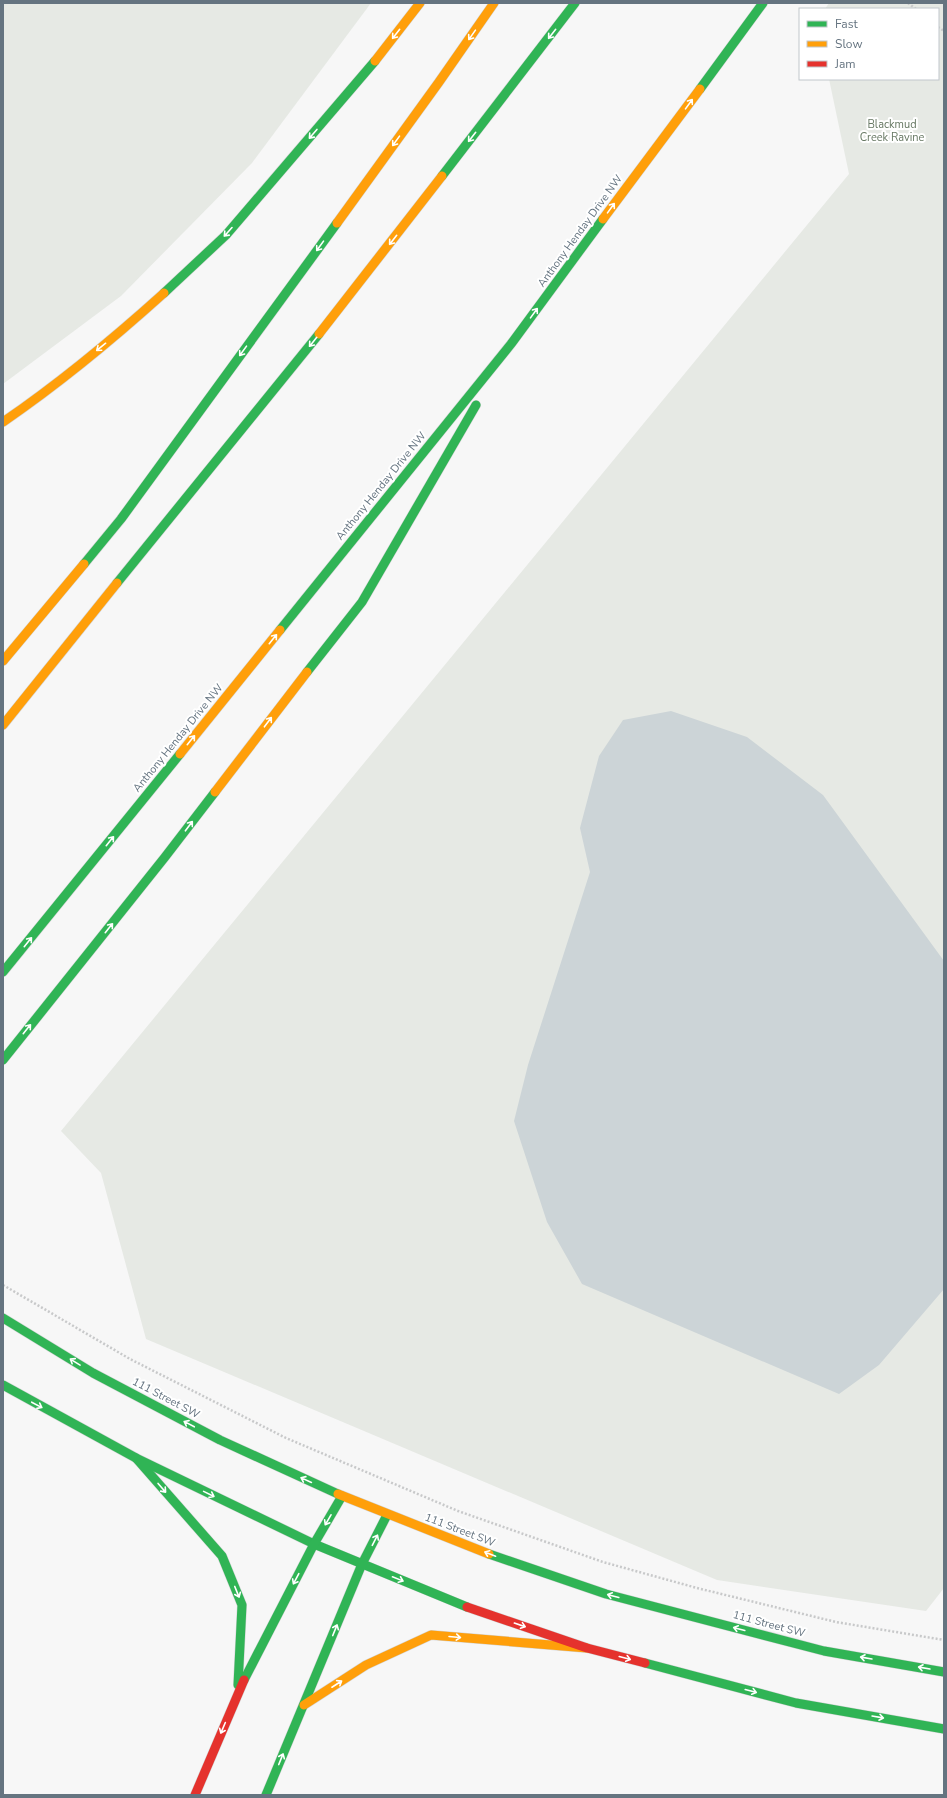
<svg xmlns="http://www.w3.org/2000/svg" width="947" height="1798" viewBox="0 0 947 1798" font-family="'Nunito Sans',sans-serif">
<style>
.green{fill:#e6e9e4}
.water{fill:#ccd4d7}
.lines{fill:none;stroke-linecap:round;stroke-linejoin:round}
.fast-casing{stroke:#d3d4d5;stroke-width:10}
.slow-casing{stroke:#d3d4d5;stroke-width:10}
.jam-casing{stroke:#d3d4d5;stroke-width:10}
.path{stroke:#c8c9ca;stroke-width:2.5;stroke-dasharray:2 2;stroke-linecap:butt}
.fast{stroke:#30b455;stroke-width:9}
.slow{stroke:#ff9f0a;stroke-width:9}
.jam{stroke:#e5322d;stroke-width:9}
.oneway{stroke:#fff}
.labels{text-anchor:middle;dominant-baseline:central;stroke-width:4;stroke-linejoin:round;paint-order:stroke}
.park-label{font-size:11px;fill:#677863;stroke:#fff}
.street-label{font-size:11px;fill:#657480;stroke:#fff}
</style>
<rect width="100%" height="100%" fill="#f7f7f7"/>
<g class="green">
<path d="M3,3H371L252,163L121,296L3,384Z"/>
<path d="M829,3H944V1588L926,1611L717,1580L146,1339L101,1173L61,1131L849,174L829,79H938V9H825Z"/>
</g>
<path class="water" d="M671,711L747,737L823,795L944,961V1289L879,1365L839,1394L582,1284L547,1222L514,1121L528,1065L590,872L580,828L599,756L623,720Z"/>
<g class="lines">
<defs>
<g id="fast">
<path d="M700,89L763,3"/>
<path d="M442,176L575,3"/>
<path d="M164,293L226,235L375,61"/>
<path d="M84,564L121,519L337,223"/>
<path d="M117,583L319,334"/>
<path d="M280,630L511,344L603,219"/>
<path d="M307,672L362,602L476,405"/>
<path d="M3,972L180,754"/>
<path d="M3,1060L165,857L215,792"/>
<path d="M3,1318L93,1373L220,1440L338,1494"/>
<path d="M3,1385L136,1458L314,1544L467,1607"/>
<path d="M136,1458L222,1556L242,1605L238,1685"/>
<path d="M489,1554L606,1594L824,1651L944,1672"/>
<path d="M645,1663L796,1703L944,1729"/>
<path d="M244,1680L314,1544L342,1496"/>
<path d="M266,1795L362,1564L387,1515"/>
</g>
<g id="slow">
<path d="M375,61L420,3"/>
<path d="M603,219L700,89"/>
<path d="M337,223L439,82L494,3"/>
<path d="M319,334L442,176"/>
<path d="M3,422C60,383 113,339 164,293"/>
<path d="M3,661L84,564"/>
<path d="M3,725L117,583"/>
<path d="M180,754L280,630"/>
<path d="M215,792L307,672"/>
<path d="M338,1494L489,1554"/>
<path d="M304,1705L366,1665L431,1635L587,1648"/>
</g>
<g id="jam">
<path d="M467,1607L587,1648L645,1663"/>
<path d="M195,1795L244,1680"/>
</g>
</defs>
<use href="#fast" class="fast-casing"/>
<use href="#slow" class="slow-casing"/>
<use href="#jam" class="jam-casing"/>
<g class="path">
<path d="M908,3L916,9"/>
<path d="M938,27L944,31"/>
<path d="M3,1285L130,1359L286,1438L458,1511L603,1562L697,1588L836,1622L944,1640"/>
</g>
<use href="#fast" class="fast"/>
<use href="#slow" class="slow"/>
<use href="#jam" class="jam"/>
</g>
<defs><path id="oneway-shaft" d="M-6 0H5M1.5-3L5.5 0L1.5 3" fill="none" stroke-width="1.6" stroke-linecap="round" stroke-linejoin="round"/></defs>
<g class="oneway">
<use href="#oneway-shaft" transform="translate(396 34) rotate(128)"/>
<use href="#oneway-shaft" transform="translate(552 34) rotate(128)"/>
<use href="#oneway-shaft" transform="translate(472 35) rotate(125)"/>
<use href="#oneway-shaft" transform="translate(689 104) rotate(-54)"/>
<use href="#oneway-shaft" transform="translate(313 134) rotate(131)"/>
<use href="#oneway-shaft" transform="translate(472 137) rotate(128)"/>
<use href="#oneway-shaft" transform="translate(396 141) rotate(126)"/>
<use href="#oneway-shaft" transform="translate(611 208) rotate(-54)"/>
<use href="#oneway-shaft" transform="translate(228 232) rotate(132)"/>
<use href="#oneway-shaft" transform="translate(393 240) rotate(128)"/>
<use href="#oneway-shaft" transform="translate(320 246) rotate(126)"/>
<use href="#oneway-shaft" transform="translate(534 313) rotate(-54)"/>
<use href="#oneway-shaft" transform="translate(313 342) rotate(129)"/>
<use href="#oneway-shaft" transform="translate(101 347) rotate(141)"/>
<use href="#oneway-shaft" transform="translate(243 351) rotate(126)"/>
<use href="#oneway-shaft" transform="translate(273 639) rotate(-51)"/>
<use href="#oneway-shaft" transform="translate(268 722) rotate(-53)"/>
<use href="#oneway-shaft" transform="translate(191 740) rotate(-51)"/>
<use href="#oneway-shaft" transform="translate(189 826) rotate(-53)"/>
<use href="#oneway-shaft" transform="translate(110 841) rotate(-51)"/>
<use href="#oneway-shaft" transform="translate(109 928) rotate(-51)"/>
<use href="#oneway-shaft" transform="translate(28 942) rotate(-51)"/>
<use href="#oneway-shaft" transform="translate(27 1029) rotate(-51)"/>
<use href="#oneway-shaft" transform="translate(75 1362) rotate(-148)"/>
<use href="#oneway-shaft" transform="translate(37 1405) rotate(28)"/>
<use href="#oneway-shaft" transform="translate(189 1424) rotate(-152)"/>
<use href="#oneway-shaft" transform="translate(306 1480) rotate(-155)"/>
<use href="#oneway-shaft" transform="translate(162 1488) rotate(49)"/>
<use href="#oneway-shaft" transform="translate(209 1494) rotate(26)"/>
<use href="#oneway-shaft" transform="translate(328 1520) rotate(120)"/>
<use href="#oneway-shaft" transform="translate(375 1540) rotate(-63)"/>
<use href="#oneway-shaft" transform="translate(490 1554) rotate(-159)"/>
<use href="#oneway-shaft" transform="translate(296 1579) rotate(118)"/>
<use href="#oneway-shaft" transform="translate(398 1579) rotate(22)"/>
<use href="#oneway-shaft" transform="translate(237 1592) rotate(68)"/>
<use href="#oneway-shaft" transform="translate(613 1596) rotate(-165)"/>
<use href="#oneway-shaft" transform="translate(520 1625) rotate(19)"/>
<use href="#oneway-shaft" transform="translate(739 1629) rotate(-165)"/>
<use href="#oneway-shaft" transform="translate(335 1630) rotate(-68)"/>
<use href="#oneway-shaft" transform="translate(455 1637) rotate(5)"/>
<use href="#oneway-shaft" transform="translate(625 1658) rotate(15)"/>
<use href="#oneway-shaft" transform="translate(866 1658) rotate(-170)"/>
<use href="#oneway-shaft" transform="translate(924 1668) rotate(-170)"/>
<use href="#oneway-shaft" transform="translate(337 1684) rotate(-33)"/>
<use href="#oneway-shaft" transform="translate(751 1691) rotate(15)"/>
<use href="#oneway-shaft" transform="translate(878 1717) rotate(10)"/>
<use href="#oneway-shaft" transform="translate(223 1728) rotate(113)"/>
<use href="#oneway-shaft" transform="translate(281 1759) rotate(-68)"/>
</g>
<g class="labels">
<g class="park-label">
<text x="892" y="124">Blackmud<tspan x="892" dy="13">Creek Ravine</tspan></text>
</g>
<g class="street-label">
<text transform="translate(580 231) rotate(-54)">Anthony Henday Drive NW</text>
<text transform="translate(381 486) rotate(-51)">Anthony Henday Drive NW</text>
<text transform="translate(178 738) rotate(-51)">Anthony Henday Drive NW</text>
<text transform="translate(166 1398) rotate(28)">111 Street SW</text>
<text transform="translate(460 1530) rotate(21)">111 Street SW</text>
<text transform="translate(769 1624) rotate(15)">111 Street SW</text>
</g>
</g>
<rect width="947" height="1798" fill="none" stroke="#657480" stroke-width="8"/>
<rect x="799" y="8" width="140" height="72" fill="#ffffff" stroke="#c1c7cc"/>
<rect x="807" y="21" width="20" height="6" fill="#30b455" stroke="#c1c7cc"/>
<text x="835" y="28" font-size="12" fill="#657480">Fast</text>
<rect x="807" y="41" width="20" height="6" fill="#ff9f0a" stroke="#c1c7cc"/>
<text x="835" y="48" font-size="12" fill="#657480">Slow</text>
<rect x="807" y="61" width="20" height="6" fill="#e5322d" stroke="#c1c7cc"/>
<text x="835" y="68" font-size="12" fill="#657480">Jam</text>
</svg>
